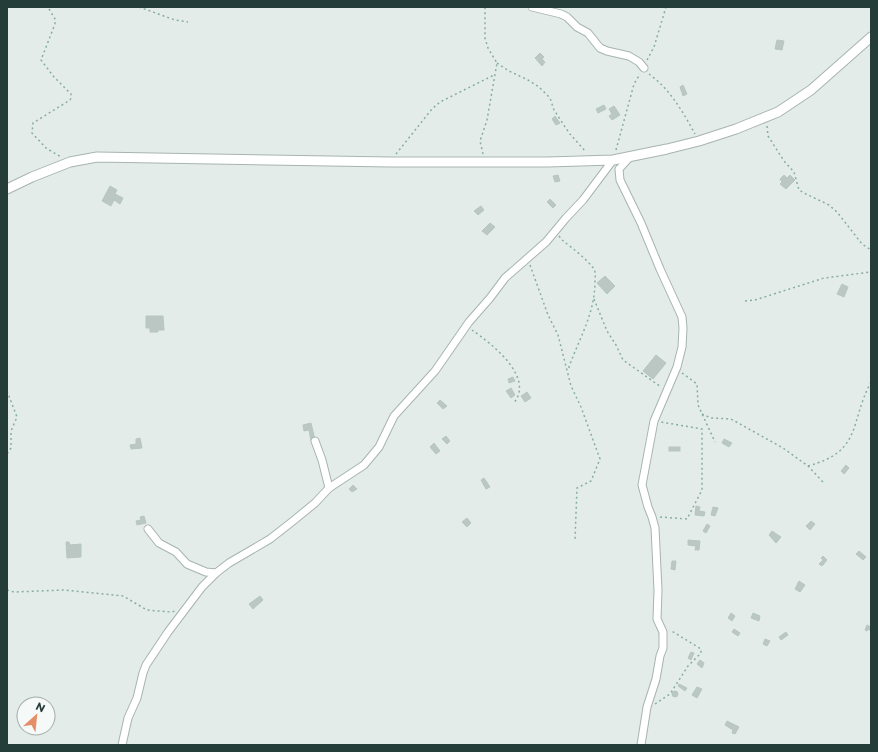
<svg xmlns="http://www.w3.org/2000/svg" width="878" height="752" viewBox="0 0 878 752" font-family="Montserrat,sans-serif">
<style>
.building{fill:#bac7c2;stroke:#b7c6c0}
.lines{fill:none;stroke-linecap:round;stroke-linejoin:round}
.minor-casing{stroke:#a7b4b0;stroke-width:9}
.tertiary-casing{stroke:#a7b4b0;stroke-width:11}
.path{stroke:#87ada3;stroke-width:1.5;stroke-dasharray:2 3;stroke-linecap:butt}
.minor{stroke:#fff;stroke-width:7}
.tertiary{stroke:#fff;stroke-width:9}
</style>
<rect width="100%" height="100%" fill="#e4ece9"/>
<g class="building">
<path d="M777,40L784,41L782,50L775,49Z"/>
<path d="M540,53L544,57L542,59L545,62L542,66L535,58Z"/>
<path d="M683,85L687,94L683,96L680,87Z"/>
<path d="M604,105L606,109L598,113L596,109Z"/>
<path d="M614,106L620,115L612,120L609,116L612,114L609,109Z"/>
<path d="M555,116L560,123L556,125L552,119Z"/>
<path d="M558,175L560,181L555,182L553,176Z"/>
<path d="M784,175L787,178L790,175L795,180L786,189L780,184L782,182L780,179Z"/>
<path d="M110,186L117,190L115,194L123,198L120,204L114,200L111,206L102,201Z"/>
<path d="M550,199L556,205L553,208L547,202Z"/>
<path d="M481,206L484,210L478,215L474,211Z"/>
<path d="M490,223L495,227L487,235L482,231Z"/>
<path d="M605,276L615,286L607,294L597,283Z"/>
<path d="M842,284L848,287L844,297L837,294Z"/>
<path d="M146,316H163L164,330H158V332H150V328H146Z"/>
<path d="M656,355L666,363L653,379L643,371Z"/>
<path d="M513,377L515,381L509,383L508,379Z"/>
<path d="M511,388L515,395L511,398L506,391Z"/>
<path d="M527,392L531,398L525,402L521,396Z"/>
<path d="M440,400L447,406L443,409L437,403Z"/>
<path d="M311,423L315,440L311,441L309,430L304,431L303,425Z"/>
<path d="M446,436L450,441L447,444L442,439Z"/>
<path d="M140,438L142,448L131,449L130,445L136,444V439Z"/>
<path d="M724,439L732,443L729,447L722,443Z"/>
<path d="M434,443L440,451L436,454L430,447Z"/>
<rect x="669" y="447" width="11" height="4"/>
<path d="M846,465L849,468L844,474L841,471Z"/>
<path d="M484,478L490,487L486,489L481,480Z"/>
<path d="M353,485L357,489L352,492L349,489Z"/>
<path d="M696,506L700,507L699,511L705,512L704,516L695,515Z"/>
<path d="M713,507L718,508L715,516L711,515Z"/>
<path d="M144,516L146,523L137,525L136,521L141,520L140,517Z"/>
<path d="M467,518L471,523L467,527L462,522Z"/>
<path d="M811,521L815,524L810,530L806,526Z"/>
<path d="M707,524L710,526L706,533L703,531Z"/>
<path d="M772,531L781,537L776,543L769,535Z"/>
<path d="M688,540L700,541L699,550H695L696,546L688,545Z"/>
<path d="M66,542H69L70,545L81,544V557L67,558Z"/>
<path d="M859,551L866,557L863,560L856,554Z"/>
<path d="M823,556L827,560L822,566L819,564L823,560L821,558Z"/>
<path d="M672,561H676L675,570L671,569Z"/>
<path d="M799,581L805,585L800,592L795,589Z"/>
<path d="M260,596L263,600L253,609L249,604Z"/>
<path d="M731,613L735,616L732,621L728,618Z"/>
<path d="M753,613L760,616L759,621L751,618Z"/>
<path d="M867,625L871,627V631L868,629L867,631L865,630Z"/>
<path d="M734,629L740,633L738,636L732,632Z"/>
<path d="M786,632L788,635L781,640L779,637Z"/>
<path d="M765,639L770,641L767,646L763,644Z"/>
<path d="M691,652L694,653L691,660L688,658Z"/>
<path d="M700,660L704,663L702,668L697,664Z"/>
<path d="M679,684L687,688L685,691L678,686Z"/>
<path d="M697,687L702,689L697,698L692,695Z"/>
<circle cx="675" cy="694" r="3"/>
<path d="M727,721L739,727L735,734L732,733L733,730L725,725Z"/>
</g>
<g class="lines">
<defs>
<g id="minor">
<path d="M532,7L561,14L567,17L577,27L588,33L600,48L607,51L629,56L639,62L644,68"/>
<path d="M630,157L619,169L620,180L641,223L660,269L682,317L683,328L682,347L677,367L654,421L642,485L648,507L652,517L655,528L658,590L657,619L663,632V648L660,656L656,679L647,707L641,745"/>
<path d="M315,441L322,460L329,488"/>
<path d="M148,529L159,543L176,552L187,564L206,572L216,573"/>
<path d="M122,745L128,718L137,698L143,673L146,665L168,632L202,587L216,573L229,563L270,539L293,521L315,503L329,488L364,465L379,447L394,416L435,371L469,322L490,298L505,278L546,242L566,218L583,200L613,160"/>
</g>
<path id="tertiary" d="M7,189L32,177L70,162L97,157L390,162H548L613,160L667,149L699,141L736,129L778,112L811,90L871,37"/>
</defs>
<use href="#minor" class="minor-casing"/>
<use href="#tertiary" class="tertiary-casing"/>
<g class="path">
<path d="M139,7L175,20L188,22"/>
<path d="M49,9L55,19V24L41,60L54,77L71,94V98L70,100L33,123L32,133L46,148L61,157"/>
<path d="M647,60L654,47L666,7"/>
<path d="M497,63L509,71L528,80L539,87L550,98L554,110L569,133L586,152"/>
<path d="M649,74C670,89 683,112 695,134"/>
<path d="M767,126L768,136L784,161L794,172L799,190L806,194L829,205L837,212L862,244L871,250"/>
<path d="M616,150L634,84L640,74"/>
<path d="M396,154L432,109L440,102L494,75"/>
<path d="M483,154L480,141L487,120L497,63L488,48L485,38V7"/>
<path d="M559,236L562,240C572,248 586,258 594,269C596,273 595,277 595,281C595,315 578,340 568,370"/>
<path d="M530,265L548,315L558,335L571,386L581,407L600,459L591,481L577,488L575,540"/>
<path d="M594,299L607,331L616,345L623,360L661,387"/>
<path d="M745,301L755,300L824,278L871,272"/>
<path d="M472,330C492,344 536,378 513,404"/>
<path d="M682,373L697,384L698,405L715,442"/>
<path d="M7,391L17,417L11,431V448L7,454"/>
<path d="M702,414L711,418L731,419L783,448L808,466L823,482"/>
<path d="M808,466C863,451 849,423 871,382"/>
<path d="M660,517L687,519L702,490V429L661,422"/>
<path d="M7,590L14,592L64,590L123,596L147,610L171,612L175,611"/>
<path d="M655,704L670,694L688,666L701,653V649L670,630"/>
</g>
<use href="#minor" class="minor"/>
<use href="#tertiary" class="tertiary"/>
</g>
<rect width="878" height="752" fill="none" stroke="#253d38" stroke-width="16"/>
<g transform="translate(36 716) rotate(27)"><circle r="19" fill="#f5f9f7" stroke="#a2aeab"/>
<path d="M0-3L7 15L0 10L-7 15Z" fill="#e68e68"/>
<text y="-6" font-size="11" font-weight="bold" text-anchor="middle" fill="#253d38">N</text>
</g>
</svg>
